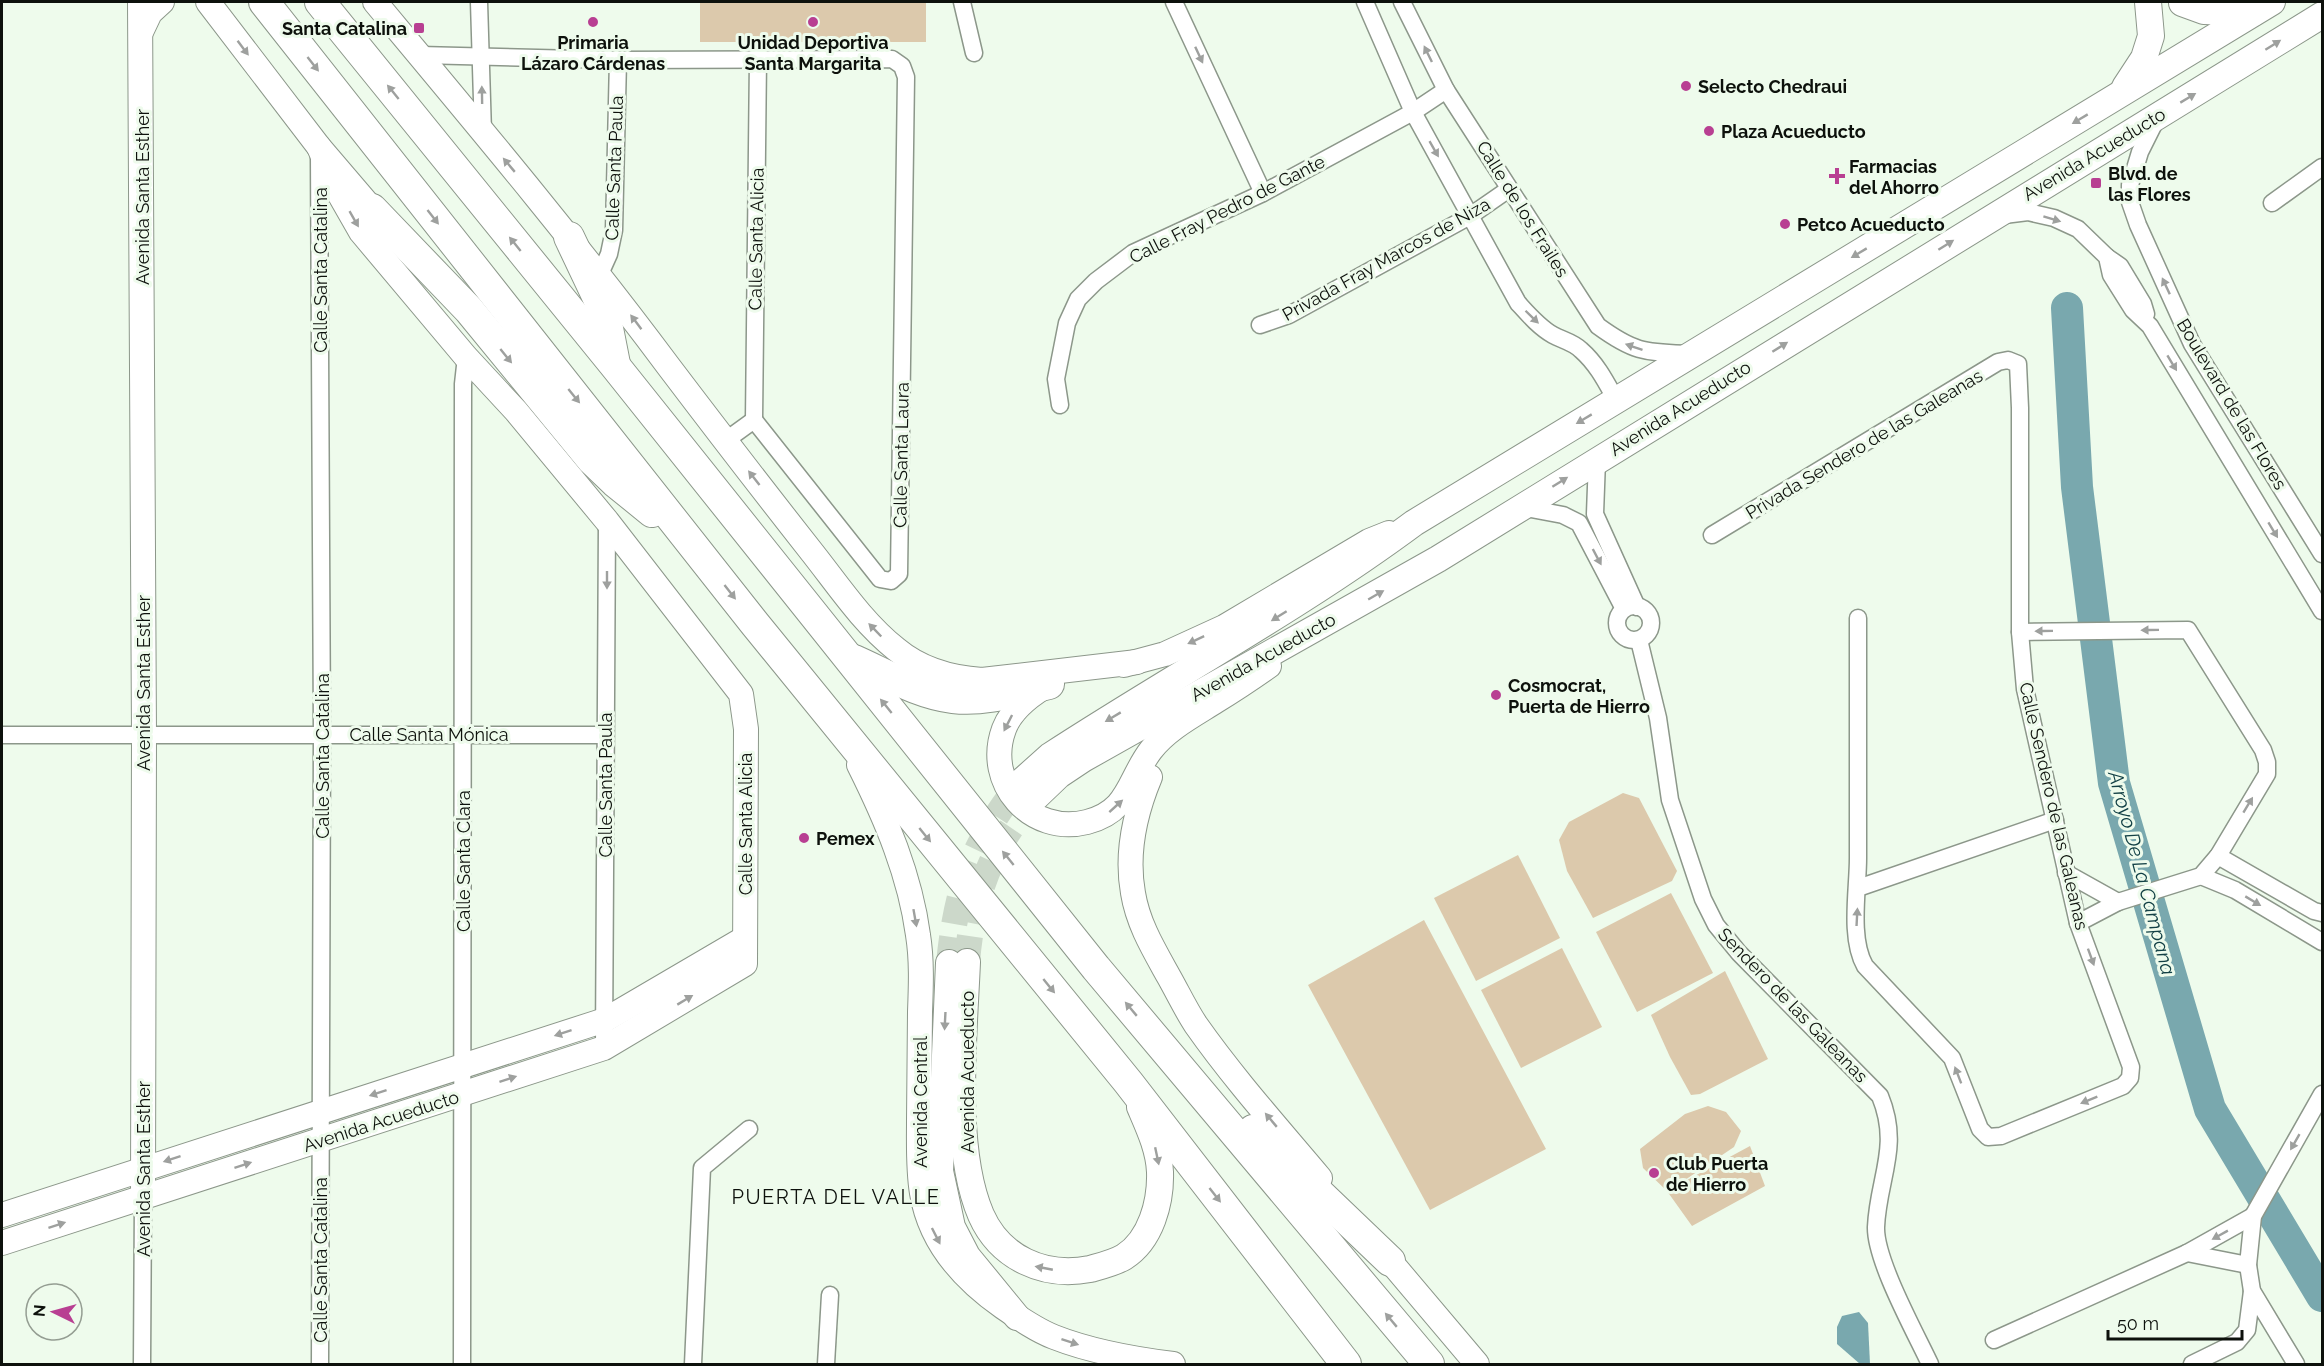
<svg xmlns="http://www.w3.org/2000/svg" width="2324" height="1366" viewBox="0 0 2324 1366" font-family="Raleway,sans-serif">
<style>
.green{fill:#dcc9ac}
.water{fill:#79a8ae}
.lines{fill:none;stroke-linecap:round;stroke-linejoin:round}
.river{stroke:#79a8ae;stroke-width:32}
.primary-tunnel{stroke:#ccd8ca;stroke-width:26;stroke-dasharray:26 13;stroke-linecap:butt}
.street-casing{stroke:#8c978a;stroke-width:19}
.secondary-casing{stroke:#8c978a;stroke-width:26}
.primary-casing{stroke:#8c978a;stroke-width:28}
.highway-casing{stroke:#8c978a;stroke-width:32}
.street{stroke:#fff;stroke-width:16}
.secondary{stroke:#fff;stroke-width:24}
.primary{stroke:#fff;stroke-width:26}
.highway{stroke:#fff;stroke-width:30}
.oneway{fill:#9ea09e}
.poi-dot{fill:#b83f92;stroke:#eefbec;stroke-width:2}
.labels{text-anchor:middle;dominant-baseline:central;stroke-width:6;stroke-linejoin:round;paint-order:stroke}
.poi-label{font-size:18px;font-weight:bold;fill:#0d110c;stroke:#eefbec;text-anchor:start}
.street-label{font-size:18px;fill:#0d110c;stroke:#eefbec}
.water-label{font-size:20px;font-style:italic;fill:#124045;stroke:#eefbec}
.neighbourhood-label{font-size:20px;letter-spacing:1.5px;fill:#0d110c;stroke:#eefbec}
</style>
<rect width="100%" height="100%" fill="#eefbec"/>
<g class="green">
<rect x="700" y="2" width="226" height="40"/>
<path d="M1623,793L1639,798L1677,871L1672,881L1593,918L1567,871L1559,840L1569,822Z"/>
<path d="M1518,855L1560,938L1476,981L1434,898Z"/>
<path d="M1671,893L1713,973L1637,1012L1596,932Z"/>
<path d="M1424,920L1546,1149L1430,1210L1308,985Z"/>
<path d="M1562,948L1602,1027L1521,1068L1481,990Z"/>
<path d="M1725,971L1768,1059L1700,1094L1691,1095L1670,1057L1651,1015Z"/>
<path d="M1708,1106L1726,1112L1741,1131L1734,1147L1676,1186L1750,1146L1765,1186L1692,1226L1667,1191L1643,1168L1640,1149L1685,1114Z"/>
</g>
<path class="water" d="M1859,1312L1868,1323L1870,1364H1860L1837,1344V1327L1842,1316Z"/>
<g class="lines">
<path class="river" d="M2067,308L2077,487L2114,783L2210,1109L2322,1296"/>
<g class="primary-tunnel">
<path d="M967,962C972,898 992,844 1036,797"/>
<path d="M949,963C957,885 973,842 1022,781"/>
</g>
<defs>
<g id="street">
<path d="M479,2L483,133"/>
<path d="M962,2L974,53"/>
<path d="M1174,2L1263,193"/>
<path d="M1365,2L1413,112L1518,303C1528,314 1539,327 1553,335C1562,340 1573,342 1581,350C1597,364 1606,382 1616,400"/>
<path d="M1402,2L1446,90L1598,326C1635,353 1645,352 1690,354"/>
<path d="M420,55L618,60L892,59L902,66L906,77L899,574L891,581L880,579L754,420L725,441"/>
<path d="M2157,118L2140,152L2130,185V202L2138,225L2192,344L2322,554"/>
<path d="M319,156L322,734L320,1364"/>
<path d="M2272,203L2322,167"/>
<path d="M2004,215L2028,212L2054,218L2078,229L2107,257L2111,275L2133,310L2150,326L2322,611"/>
<path d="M2107,257L2120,266L2143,304L2146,314"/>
<path d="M600,274L609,254L614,230L618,60"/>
<path d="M1260,325L1289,315L1470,216L1509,189"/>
<path d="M1060,405L1056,379L1067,323L1078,299L1096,281L1133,253L1263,193L1413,112L1446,90"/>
<path d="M754,420L758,58"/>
<path d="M1597,460L1595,514L1637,607"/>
<path d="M1521,507L1563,515L1579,523L1624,609"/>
<path d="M1712,535L1998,362L2008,360L2018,364L2020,408V632L2025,689L2078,923L2131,1067L2130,1078L2123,1086L2001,1136L1988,1137L1980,1129L1952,1058L1865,966C1849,938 1858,890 1858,858C1858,778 1858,698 1858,618"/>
<circle cx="1634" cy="623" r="17"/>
<path d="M2020,632L2188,630L2263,750L2267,762V774L2218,856L2201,876L2118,902L2078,923"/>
<path d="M1639,640L1658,718L1670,800L1703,899L1716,925L1739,953L1880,1096C1901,1147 1878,1178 1876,1227C1875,1260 1915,1332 1930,1364"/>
<path d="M2,735H605"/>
<path d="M2218,856L2314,911L2322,913"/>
<path d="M2066,873L2118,902"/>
<path d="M2201,876L2235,890L2322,942"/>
<path d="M1858,888L2055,820"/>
<path d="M604,1048L607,521"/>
<path d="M2187,1253L2248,1265"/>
<path d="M1994,1340L2187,1253L2253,1216"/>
<path d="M142,1364L143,1198"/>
<path d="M462,1364L463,384L466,357"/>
<path d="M693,1364L702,1168L749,1129"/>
<path d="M826,1364L830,1295"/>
<path d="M2192,1364L2237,1342L2247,1330L2252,1291"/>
<path d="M2296,1364L2252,1291L2248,1265L2253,1216L2322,1094"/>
</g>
<g id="secondary">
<path d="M140,2L144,735L143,1198"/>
<path d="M208,2L319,147L372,209"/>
<path d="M375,2C475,122 576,242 669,367C716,429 763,490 811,551C838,585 862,622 896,649C921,670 951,678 982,680L1137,662"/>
<path d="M141,32L150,13L162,2"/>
<path d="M1124,665L1165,654L1224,627L1369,541L1389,533"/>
<path d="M1044,687C1028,697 1011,710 1004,729C984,783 1031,836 1087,822C1130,811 1128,780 1151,750C1167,729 1194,715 1216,701C1234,690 1252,678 1269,666"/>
<path d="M859,765C886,819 910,875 918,935C922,960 921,986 920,1012C920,1048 919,1084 919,1121C919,1144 918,1169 922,1193C930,1243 963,1279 1003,1307C1019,1318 1036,1330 1054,1337C1092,1352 1133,1359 1173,1364"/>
<path d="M1150,777C1135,813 1126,854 1133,893C1138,924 1154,950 1169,977C1178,993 1186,1010 1196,1025C1234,1079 1278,1128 1320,1178"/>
<path d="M2,1215L605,1020L745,938"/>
<path d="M2,1243L604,1048L745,964L746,729L741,694L607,521L516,411L466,357L361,232L337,190L319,147"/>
<path d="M1379,1248L1477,1364"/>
</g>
<g id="primary">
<path d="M2182,3L2204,11L2253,13"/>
<path d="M2125,87L2144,58L2151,36L2148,2"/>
<path d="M1022,781L1050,756C1171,677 1298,609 1414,523L2272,2"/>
<path d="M1036,797L1059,775L1083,759L1438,559L2322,15"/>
<path d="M967,962C964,1035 952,1148 981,1215C1000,1258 1044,1278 1090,1269C1101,1266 1114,1263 1124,1257C1151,1240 1161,1202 1160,1172C1159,1149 1149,1128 1140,1107"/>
<path d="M949,963L940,1171L952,1227L967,1256L1017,1317"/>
</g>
<g id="highway">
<path d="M264,2L755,624L1128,1082L1346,1364"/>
<path d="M320,2L616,367L1096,968L1429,1364"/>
<path d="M372,209L469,310L592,460L615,482L652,512"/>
<path d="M569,237L605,313L615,364"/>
<path d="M854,660C886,674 918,694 953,698C985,702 1018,691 1049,684"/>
<path d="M1253,1130L1390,1261"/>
</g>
</defs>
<use href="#street" class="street-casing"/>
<use href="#secondary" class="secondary-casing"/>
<use href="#primary" class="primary-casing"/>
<use href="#highway" class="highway-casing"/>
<use href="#street" class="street"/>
<use href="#secondary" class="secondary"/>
<use href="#primary" class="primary"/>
<use href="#highway" class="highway"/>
</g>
<defs><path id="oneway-solid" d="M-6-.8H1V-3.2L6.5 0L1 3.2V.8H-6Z" transform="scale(1.5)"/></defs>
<g class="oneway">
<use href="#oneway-solid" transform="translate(2273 45) rotate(-32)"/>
<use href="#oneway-solid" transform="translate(243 48) rotate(53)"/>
<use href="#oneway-solid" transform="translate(1428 54) rotate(-116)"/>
<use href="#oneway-solid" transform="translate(1199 55) rotate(65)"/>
<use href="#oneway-solid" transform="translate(313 64) rotate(52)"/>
<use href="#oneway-solid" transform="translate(393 92) rotate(-129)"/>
<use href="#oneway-solid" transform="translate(482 95) rotate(-91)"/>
<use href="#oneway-solid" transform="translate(2188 98) rotate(-31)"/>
<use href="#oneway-solid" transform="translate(2080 119) rotate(149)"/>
<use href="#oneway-solid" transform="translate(1434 149) rotate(60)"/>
<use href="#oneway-solid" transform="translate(509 165) rotate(-130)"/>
<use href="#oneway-solid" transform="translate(433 217) rotate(52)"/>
<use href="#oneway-solid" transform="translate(354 219) rotate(60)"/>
<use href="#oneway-solid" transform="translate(2052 219) rotate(17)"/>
<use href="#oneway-solid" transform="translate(515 244) rotate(-129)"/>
<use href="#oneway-solid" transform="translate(1946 245) rotate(-32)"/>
<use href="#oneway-solid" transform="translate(1859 253) rotate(149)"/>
<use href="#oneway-solid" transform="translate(2166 286) rotate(-115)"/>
<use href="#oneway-solid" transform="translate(1532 317) rotate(44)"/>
<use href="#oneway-solid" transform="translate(636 322) rotate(-127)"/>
<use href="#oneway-solid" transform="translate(1634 347) rotate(-161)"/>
<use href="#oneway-solid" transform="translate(1780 347) rotate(-32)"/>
<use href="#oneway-solid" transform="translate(506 356) rotate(51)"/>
<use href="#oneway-solid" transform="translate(2172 363) rotate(59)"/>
<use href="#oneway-solid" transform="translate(574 396) rotate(51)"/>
<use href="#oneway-solid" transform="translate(1584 419) rotate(149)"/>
<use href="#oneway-solid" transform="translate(754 478) rotate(-128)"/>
<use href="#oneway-solid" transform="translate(1560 482) rotate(-32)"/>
<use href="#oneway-solid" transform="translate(2273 530) rotate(59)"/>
<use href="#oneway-solid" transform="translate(1597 557) rotate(62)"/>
<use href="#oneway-solid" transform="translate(607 580) rotate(90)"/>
<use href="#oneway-solid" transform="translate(730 592) rotate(52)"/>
<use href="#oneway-solid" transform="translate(1376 595) rotate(-30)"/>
<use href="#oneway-solid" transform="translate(1279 616) rotate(148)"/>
<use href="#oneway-solid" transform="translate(875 630) rotate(-134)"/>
<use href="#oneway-solid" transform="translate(2150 630) rotate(179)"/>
<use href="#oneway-solid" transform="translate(2044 631) rotate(179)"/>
<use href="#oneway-solid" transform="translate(1196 640) rotate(155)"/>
<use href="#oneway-solid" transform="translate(886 706) rotate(-129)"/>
<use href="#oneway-solid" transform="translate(1113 717) rotate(149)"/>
<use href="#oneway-solid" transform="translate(1008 723) rotate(117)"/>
<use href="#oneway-solid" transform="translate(2248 805) rotate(-59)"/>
<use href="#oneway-solid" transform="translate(1116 806) rotate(-42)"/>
<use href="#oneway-solid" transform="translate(925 835) rotate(51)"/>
<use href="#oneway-solid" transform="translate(1008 858) rotate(-129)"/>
<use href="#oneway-solid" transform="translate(2253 901) rotate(31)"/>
<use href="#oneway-solid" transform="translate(1857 917) rotate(-87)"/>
<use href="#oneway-solid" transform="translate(915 918) rotate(80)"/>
<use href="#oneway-solid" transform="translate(2091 957) rotate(70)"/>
<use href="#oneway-solid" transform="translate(1049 986) rotate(51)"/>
<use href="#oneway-solid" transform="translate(685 1000) rotate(-31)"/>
<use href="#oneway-solid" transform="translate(1131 1009) rotate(-130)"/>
<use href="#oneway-solid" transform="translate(945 1021) rotate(93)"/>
<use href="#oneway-solid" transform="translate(563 1033) rotate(162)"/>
<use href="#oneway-solid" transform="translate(1958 1075) rotate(-111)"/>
<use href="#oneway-solid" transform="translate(508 1079) rotate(-18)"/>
<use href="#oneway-solid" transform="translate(378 1093) rotate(162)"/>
<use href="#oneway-solid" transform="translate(2089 1100) rotate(158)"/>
<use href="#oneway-solid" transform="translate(1271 1120) rotate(-130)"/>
<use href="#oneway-solid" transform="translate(2295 1142) rotate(120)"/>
<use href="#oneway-solid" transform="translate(1157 1156) rotate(78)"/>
<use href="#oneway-solid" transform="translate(172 1159) rotate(162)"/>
<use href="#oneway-solid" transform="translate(243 1165) rotate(-18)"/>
<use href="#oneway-solid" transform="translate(1215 1195) rotate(52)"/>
<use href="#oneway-solid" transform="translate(57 1225) rotate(-18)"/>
<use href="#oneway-solid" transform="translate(2220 1235) rotate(151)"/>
<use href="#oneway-solid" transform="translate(936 1236) rotate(63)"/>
<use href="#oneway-solid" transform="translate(1044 1268) rotate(-169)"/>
<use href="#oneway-solid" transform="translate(1391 1320) rotate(-130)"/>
<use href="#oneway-solid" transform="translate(1070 1342) rotate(18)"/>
</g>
<g class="poi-dot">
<circle cx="593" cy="22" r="6"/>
<circle cx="813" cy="22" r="6"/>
<rect x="413" y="22" width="12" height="12" rx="3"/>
<circle cx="1686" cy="86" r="6"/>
<circle cx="1709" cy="131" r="6"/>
<path d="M1834 167h6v6h6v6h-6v6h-6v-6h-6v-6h6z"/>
<rect x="2090" y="177" width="12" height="12" rx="3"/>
<circle cx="1785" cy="224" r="6"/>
<circle cx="1496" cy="695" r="6"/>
<circle cx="804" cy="838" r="6"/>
<circle cx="1654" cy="1173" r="6"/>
</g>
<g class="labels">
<g class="poi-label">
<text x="407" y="28" text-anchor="end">Santa Catalina</text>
<text x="593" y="42" text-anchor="middle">Primaria<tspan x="593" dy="21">Lázaro Cárdenas</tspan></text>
<text x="813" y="42" text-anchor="middle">Unidad Deportiva<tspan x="813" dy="21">Santa Margarita</tspan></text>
<text x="1698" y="86">Selecto Chedraui</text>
<text x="1721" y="131">Plaza Acueducto</text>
<text x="1849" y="166">Farmacias<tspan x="1849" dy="21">del Ahorro</tspan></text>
<text x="2108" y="173">Blvd. de<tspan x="2108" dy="21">las Flores</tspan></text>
<text x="1797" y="224">Petco Acueducto</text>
<text x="1508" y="685">Cosmocrat,<tspan x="1508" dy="21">Puerta de Hierro</tspan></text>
<text x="816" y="838">Pemex</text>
<text x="1666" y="1163">Club Puerta<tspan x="1666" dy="21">de Hierro</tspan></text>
</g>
<g class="street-label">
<text transform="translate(2094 154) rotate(-31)">Avenida Acueducto</text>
<text transform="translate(614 168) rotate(-88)">Calle Santa Paula</text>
<text transform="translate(142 197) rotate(-90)">Avenida Santa Esther</text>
<text transform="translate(1227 209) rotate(-27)">Calle Fray Pedro de Gante</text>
<text transform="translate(1523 209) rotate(58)">Calle de los Frailes</text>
<text transform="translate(756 239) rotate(-89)">Calle Santa Alicia</text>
<text transform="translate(1386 259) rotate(-29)">Privada Fray Marcos de Niza</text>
<text transform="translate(320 270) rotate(-90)">Calle Santa Catalina</text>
<text transform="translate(2232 404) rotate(59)">Boulevard de las Flores</text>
<text transform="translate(1680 408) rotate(-32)">Avenida Acueducto</text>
<text transform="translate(1864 444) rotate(-31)">Privada Sendero de las Galeanas</text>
<text transform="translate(901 455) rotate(-89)">Calle Santa Laura</text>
<text transform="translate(1263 657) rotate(-29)">Avenida Acueducto</text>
<text transform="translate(143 683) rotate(-90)">Avenida Santa Esther</text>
<text x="429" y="734">Calle Santa Mónica</text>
<text transform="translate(322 756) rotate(-90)">Calle Santa Catalina</text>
<text transform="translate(605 785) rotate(-90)">Calle Santa Paula</text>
<text transform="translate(2054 806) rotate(77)">Calle Sendero de las Galeanas</text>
<text transform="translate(745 824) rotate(-90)">Calle Santa Alicia</text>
<text transform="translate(463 861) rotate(-90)">Calle Santa Clara</text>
<text transform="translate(1793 1005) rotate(46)">Sendero de las Galeanas</text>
<text transform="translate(967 1072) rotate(-90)">Avenida Acueducto</text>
<text transform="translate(920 1102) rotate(-90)">Avenida Central</text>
<text transform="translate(381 1121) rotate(-18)">Avenida Acueducto</text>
<text transform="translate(143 1169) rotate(-90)">Avenida Santa Esther</text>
<text transform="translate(320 1260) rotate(-90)">Calle Santa Catalina</text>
</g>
<g class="water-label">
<text transform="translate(2142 873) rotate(75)">Arroyo De La Campana</text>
</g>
<g class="neighbourhood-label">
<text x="836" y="1197">PUERTA DEL VALLE</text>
</g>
</g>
<rect width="2324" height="1366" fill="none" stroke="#0d110c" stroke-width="6"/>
<g transform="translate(54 1312) rotate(275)"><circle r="28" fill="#eefbec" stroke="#949d92" stroke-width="1.5"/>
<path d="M0-4.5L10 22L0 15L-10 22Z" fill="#b83f92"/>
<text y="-9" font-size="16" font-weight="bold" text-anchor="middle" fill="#0d110c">N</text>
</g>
<path d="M2108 1330v9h134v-9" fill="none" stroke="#0d110c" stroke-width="3"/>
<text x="2117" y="1330" font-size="18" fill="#0d110c" stroke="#eefbec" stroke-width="4.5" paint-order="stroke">50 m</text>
</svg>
